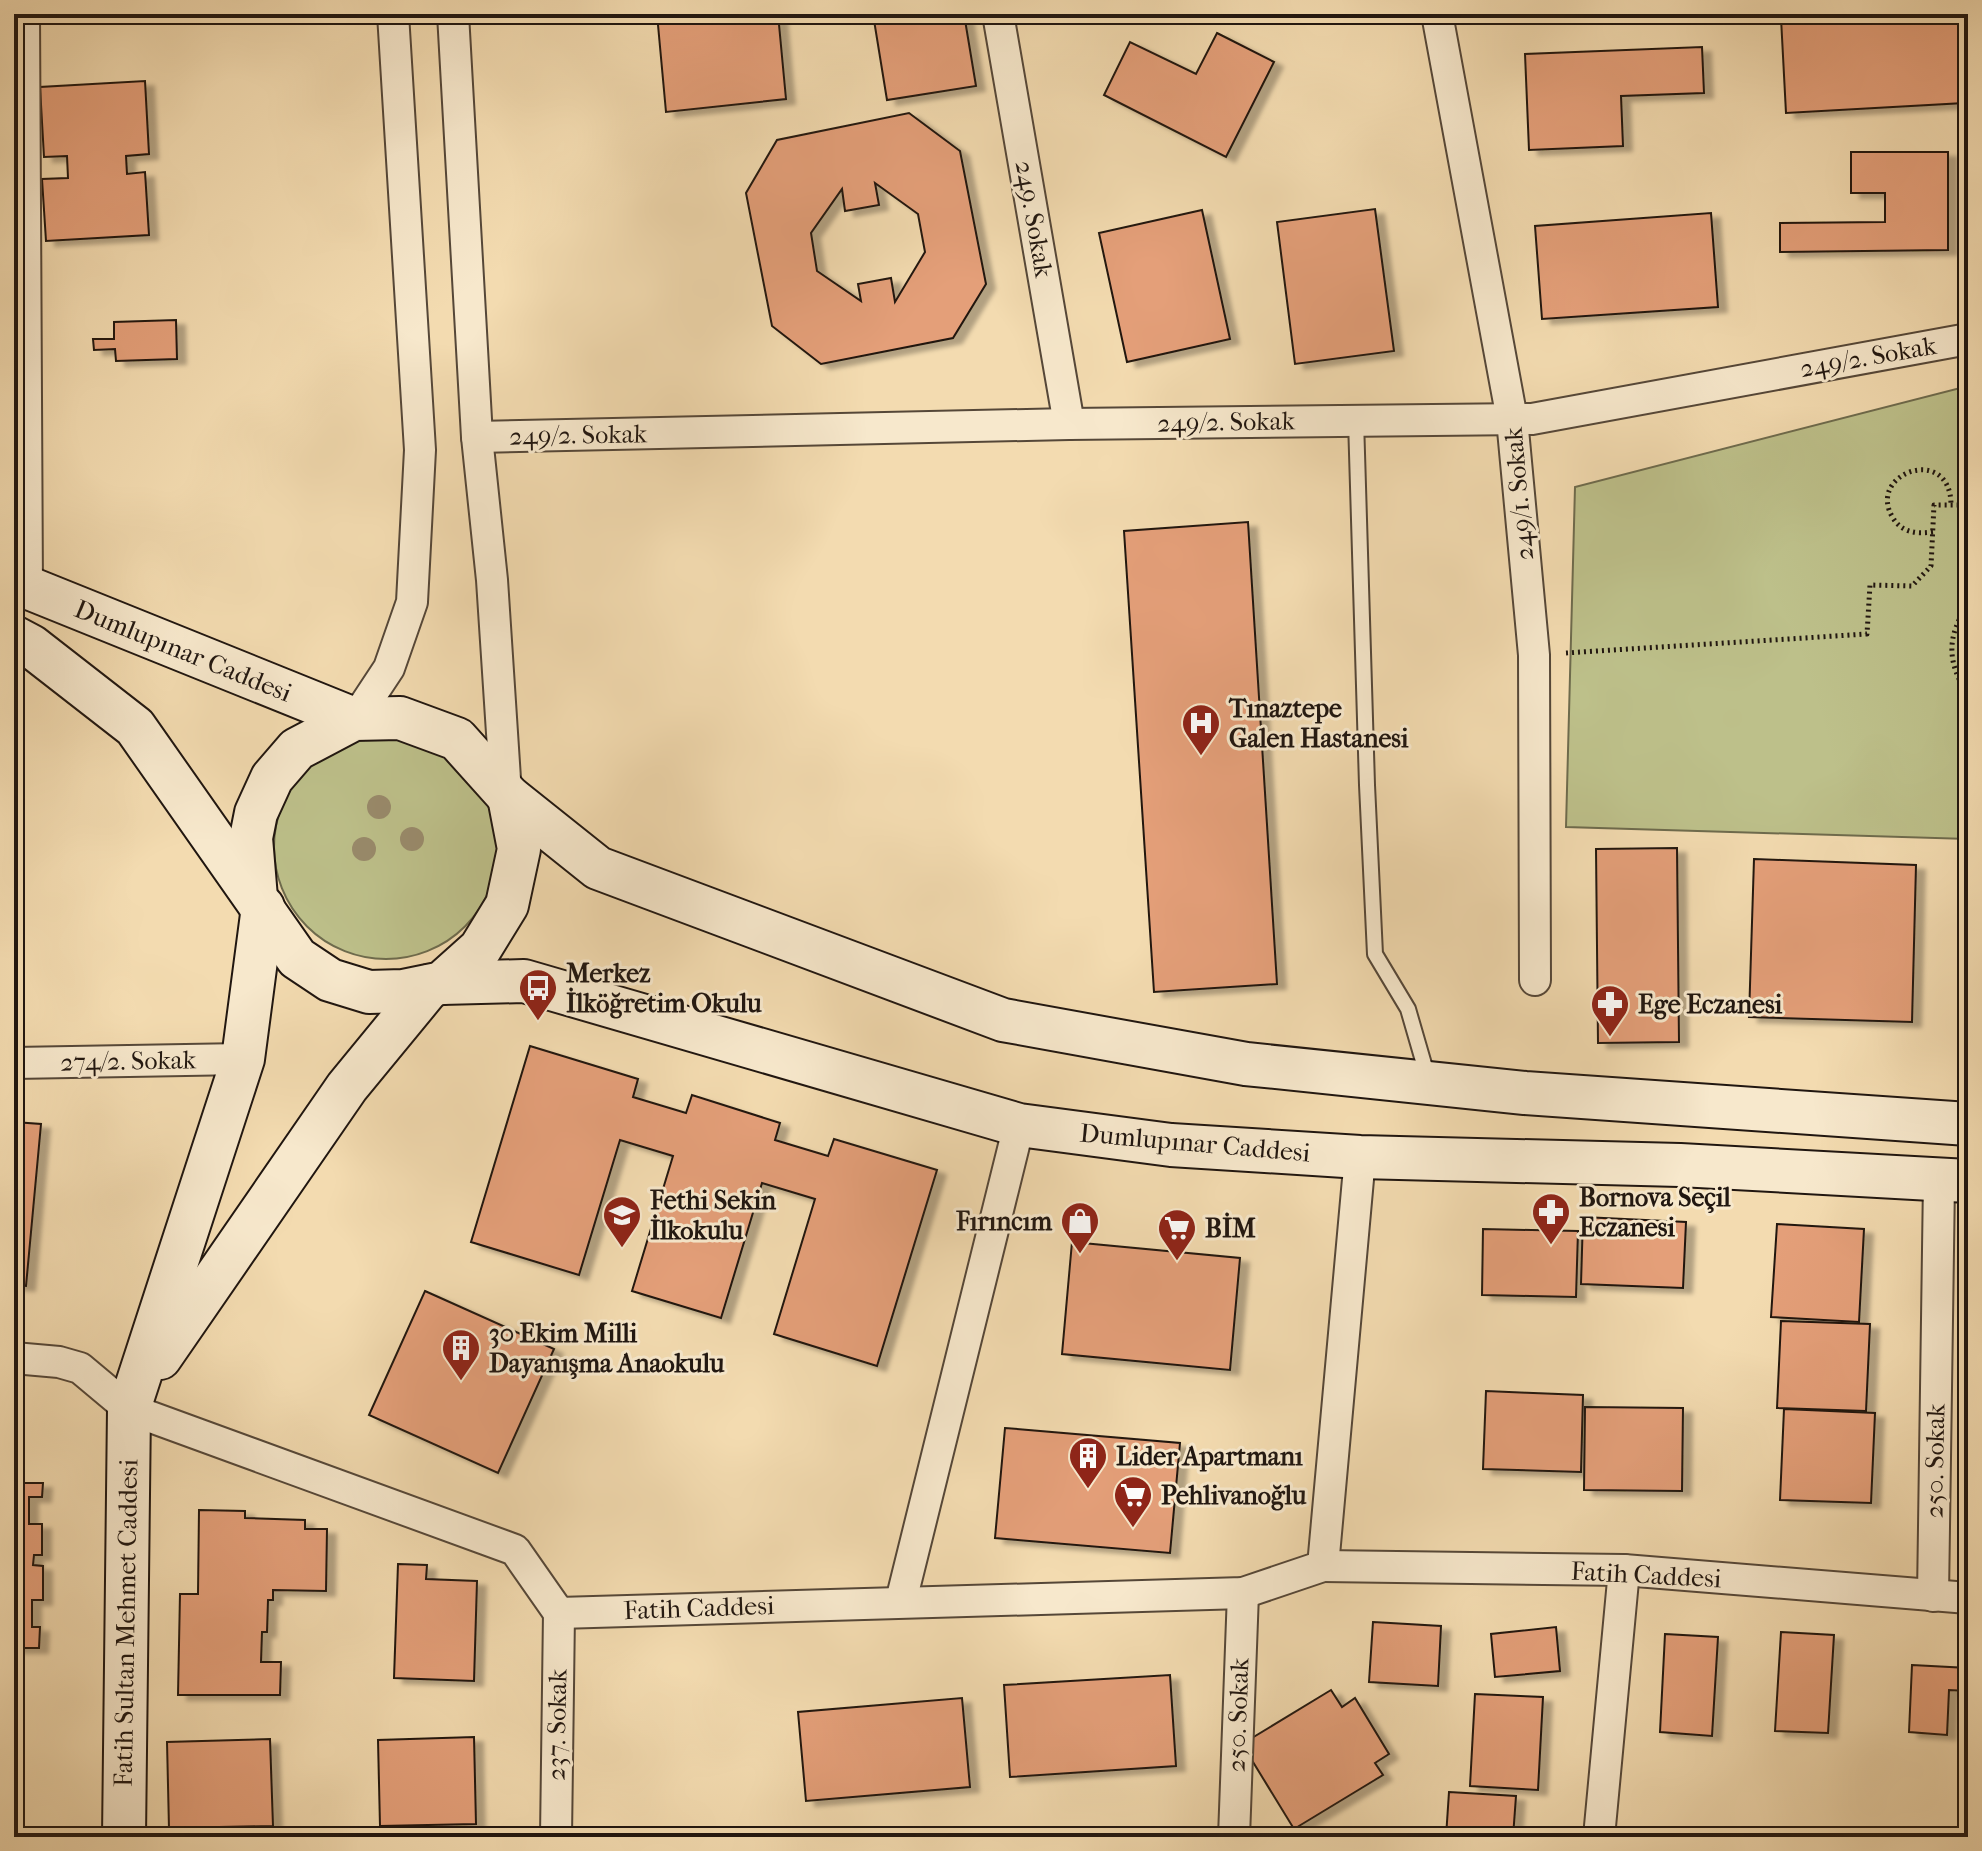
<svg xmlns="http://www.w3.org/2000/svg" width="1982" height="1851" viewBox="0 0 1982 1851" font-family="'IM FELL French Canon',serif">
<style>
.green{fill:#bdc08a;stroke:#6e6b4d;stroke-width:2}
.building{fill:#e49f79;stroke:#201610;stroke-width:2;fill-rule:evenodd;filter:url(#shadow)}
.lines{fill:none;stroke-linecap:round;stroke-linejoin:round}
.lane-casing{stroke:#554738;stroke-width:18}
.street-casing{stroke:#554738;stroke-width:34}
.secondary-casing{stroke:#201610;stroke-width:46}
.path{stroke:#201610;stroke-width:5;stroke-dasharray:2 4;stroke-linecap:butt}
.lane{stroke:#f7e8cc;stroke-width:14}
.street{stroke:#f7e8cc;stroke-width:30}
.secondary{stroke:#f7e8cc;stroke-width:42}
.tree{fill:#998b6c}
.labels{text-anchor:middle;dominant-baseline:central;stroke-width:6;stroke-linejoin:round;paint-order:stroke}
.street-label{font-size:26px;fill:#201610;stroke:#f7e8cc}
.poi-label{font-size:26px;font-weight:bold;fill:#201610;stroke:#f7e8cc;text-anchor:start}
</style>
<defs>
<filter id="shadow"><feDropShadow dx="9" dy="5" stdDeviation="2" flood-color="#0004"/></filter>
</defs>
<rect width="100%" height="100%" fill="#f3dbb0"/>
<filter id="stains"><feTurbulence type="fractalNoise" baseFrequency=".0025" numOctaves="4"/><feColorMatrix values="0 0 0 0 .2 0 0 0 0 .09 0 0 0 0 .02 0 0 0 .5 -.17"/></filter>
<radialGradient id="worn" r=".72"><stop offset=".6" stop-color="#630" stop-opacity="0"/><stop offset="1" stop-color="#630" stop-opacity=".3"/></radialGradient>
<g class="green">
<path d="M1968,386V839L1566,827L1575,487Z"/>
<circle cx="386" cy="847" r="112"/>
</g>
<g class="building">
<path d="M657,14H778L786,99L666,112Z"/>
<path d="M873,14H964L976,86L887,100Z"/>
<path d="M1866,14H1959L1964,103L1786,113L1781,18Z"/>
<path d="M1217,33L1274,62L1226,157L1104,95L1130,42L1196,74Z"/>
<path d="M1702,47L1704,93L1621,96L1623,146L1529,150L1525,54Z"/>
<path d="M145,81L149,154L126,156L127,174L145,172L149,235L46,241L42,179L68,178L67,156L44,157L40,87Z"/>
<path d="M909,113L960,151L986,284L953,338L821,364L772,326L746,193L777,140ZM875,183L918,214L925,252L895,302L891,278L858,284L861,301L817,271L811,233L842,189L845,211L879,205Z"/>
<path d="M1851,152H1948V250L1780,252V223L1885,222V193H1851Z"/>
<path d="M1375,209L1394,351L1295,364L1277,222Z"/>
<path d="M1202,210L1230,339L1127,362L1099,233Z"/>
<path d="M1711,213L1718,307L1542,319L1535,226Z"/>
<path d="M176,320L177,359L116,361L115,349L94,350L93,339H114V322Z"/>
<path d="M1248,522L1277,984L1154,992L1124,531Z"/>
<path d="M1677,848L1679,1042L1598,1043L1596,849Z"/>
<path d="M1754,859L1916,865L1912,1022L1749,1017Z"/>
<path d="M530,1046L638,1079L633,1097L686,1113L692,1095L780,1123L775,1140L828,1156L834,1139L937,1170L877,1366L774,1334L815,1199L762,1183L721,1318L632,1291L673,1156L620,1140L579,1275L471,1242Z"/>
<path d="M14,1122L41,1124L26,1286L14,1285Z"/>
<path d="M1583,1217L1686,1222L1683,1288L1581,1284Z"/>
<path d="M1777,1224L1864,1229L1859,1322L1771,1317Z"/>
<path d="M1483,1229L1578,1231L1576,1297L1482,1295Z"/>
<path d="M1072,1242L1240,1258L1230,1370L1062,1354Z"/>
<path d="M425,1291L554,1349L498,1473L369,1415Z"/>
<path d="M1781,1321L1870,1324L1866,1411L1777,1408Z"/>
<path d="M1486,1391L1583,1395L1581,1472L1483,1469Z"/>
<path d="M1585,1407L1683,1408L1682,1491L1584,1490Z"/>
<path d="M1784,1409L1875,1413L1871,1503L1780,1500Z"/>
<path d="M1005,1428L1180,1443L1170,1553L995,1538Z"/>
<path d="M14,1483H43L42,1497H29V1524H42V1555H34L33,1565L43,1566V1600H32V1627H40L39,1648H14Z"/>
<path d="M199,1510L245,1511V1518L305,1520V1529H327L326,1591L273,1590V1600H268L267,1632H262L261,1662H281L280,1695H178L180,1594H198Z"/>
<path d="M398,1564L427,1565L426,1579L477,1581L474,1681L394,1678Z"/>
<path d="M1373,1622L1441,1626L1438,1686L1369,1682Z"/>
<path d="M1556,1627L1560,1671L1495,1677L1491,1634Z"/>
<path d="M1781,1632L1834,1635L1828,1733L1775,1731Z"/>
<path d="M1665,1634L1718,1637L1712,1736L1660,1732Z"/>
<path d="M1912,1665L1968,1668V1691L1949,1690L1947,1735L1909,1732Z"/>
<path d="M1170,1675L1176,1766L1010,1777L1004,1685Z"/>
<path d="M1331,1690L1342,1707L1355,1698L1389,1754L1375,1763L1383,1775L1294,1829L1242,1744Z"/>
<path d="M1475,1694L1543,1697L1538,1790L1470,1786Z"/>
<path d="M962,1698L970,1787L806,1801L798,1712Z"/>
<path d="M474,1737L476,1824L380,1826L378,1740Z"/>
<path d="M270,1739L273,1826L169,1828L167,1742Z"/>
<path d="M1449,1792L1516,1796L1513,1837H1446Z"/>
</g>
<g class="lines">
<defs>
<path id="lane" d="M1356,420L1367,785L1375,954L1408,1009L1428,1078"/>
<g id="street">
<path d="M24,14L27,590"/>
<path d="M453,14L477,437L492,580L506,794"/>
<path d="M998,14L1069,424"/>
<path d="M1437,14L1512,419L1534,655L1535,980"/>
<path d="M477,437L1069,424L1532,419L1968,339"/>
<path d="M356,718L389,668L412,602L420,450L393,14"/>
<path d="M14,1063L243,1059"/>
<path d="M14,1358L59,1362L80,1368L129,1409L515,1550L559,1613L1243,1593L1323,1566L1360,1157"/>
<path d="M1323,1566L1624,1570L1968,1598"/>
<path d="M1933,1596L1939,1181"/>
<path d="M901,1601L1019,1125"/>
<path d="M556,1837L559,1613"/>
<path d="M1234,1837L1243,1593"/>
<path d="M1599,1837L1624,1570"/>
</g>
<g id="secondary">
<path d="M14,582L354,719"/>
<path d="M14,637L31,646L135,727L297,958L330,980L369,992L403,991L442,983L480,949L507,905L519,849L509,797"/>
<path d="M256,898L251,838L256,813L272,778L297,749L354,719L400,718L457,739L509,797L598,868L1003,1020L1246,1064L1525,1093L1968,1124"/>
<path d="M442,983L524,981L1019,1125L1171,1145L1360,1157L1680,1165L1968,1181"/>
<path d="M160,1358L347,1087L430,986"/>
<path d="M124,1837L129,1409L243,1059L263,907"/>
</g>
</defs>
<use href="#lane" class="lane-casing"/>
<use href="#street" class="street-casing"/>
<use href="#secondary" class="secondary-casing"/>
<g class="path">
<path d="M1933,532C1917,534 1902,533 1893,518C1865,473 1951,443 1951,505"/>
<path d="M1968,604C1946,638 1947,662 1968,695"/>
<path d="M1566,653L1867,634L1870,585L1912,586L1931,566L1934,505H1968"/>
</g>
<use href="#lane" class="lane"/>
<use href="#street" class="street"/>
<use href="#secondary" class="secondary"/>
</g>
<g class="tree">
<circle cx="379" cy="807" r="12"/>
<circle cx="412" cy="839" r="12"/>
<circle cx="364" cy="849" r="12"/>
</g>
<defs>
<symbol id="hospital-pin" viewBox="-11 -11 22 30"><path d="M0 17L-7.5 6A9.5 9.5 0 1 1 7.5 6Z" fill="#8f2418" stroke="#f7e8cc"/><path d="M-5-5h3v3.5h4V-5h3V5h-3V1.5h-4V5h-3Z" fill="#fff"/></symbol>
<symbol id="bus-pin" viewBox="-11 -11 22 30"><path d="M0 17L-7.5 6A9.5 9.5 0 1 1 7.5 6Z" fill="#8f2418" stroke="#f7e8cc"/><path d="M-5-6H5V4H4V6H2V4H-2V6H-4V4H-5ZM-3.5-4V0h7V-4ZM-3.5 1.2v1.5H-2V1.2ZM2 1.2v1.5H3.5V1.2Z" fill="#fff"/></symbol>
<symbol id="pharmacy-pin" viewBox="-11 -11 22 30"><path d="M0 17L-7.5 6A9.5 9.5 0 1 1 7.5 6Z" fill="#8f2418" stroke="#f7e8cc"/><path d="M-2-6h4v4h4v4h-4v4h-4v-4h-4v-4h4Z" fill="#fff"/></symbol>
<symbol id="school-pin" viewBox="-11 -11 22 30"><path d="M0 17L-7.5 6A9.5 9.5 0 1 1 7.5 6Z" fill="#8f2418" stroke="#f7e8cc"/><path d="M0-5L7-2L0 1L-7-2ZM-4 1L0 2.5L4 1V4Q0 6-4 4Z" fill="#fff"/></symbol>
<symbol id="shop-pin" viewBox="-11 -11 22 30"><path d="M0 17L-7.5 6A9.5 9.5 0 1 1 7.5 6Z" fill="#8f2418" stroke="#f7e8cc"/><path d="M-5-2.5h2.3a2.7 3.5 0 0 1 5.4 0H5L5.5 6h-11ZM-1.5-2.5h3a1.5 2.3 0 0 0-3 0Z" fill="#fff"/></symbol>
<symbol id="supermarket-pin" viewBox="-11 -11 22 30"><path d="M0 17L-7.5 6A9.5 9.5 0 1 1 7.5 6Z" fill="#8f2418" stroke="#f7e8cc"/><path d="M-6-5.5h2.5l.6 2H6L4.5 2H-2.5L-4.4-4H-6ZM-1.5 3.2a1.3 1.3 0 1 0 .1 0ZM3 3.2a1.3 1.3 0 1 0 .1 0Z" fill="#fff"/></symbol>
<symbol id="building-pin" viewBox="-11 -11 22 30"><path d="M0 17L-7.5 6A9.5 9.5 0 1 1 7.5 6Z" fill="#8f2418" stroke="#f7e8cc"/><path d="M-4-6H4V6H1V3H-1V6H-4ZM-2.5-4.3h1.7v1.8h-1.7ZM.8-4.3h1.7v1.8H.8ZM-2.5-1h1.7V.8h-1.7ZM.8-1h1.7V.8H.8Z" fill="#fff"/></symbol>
</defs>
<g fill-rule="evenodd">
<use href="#hospital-pin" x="1179" y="701" width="44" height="60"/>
<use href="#bus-pin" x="516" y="966" width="44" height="60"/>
<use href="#pharmacy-pin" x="1588" y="982" width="44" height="60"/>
<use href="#pharmacy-pin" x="1529" y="1190" width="44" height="60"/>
<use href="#school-pin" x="600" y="1193" width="44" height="60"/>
<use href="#shop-pin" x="1058" y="1199" width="44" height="60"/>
<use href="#supermarket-pin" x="1155" y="1206" width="44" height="60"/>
<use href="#building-pin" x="439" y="1326" width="44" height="60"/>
<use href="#building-pin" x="1066" y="1434" width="44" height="60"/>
<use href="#supermarket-pin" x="1111" y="1473" width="44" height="60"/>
</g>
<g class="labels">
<g class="street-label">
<text transform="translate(1034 219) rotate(80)">249. Sokak</text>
<text transform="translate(1868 357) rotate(-10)">249/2. Sokak</text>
<text transform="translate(1226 422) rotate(-1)">249/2. Sokak</text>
<text transform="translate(578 435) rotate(-1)">249/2. Sokak</text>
<text transform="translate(1519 494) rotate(-95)">249/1. Sokak</text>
<text transform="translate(183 651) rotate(22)">Dumlupınar Caddesi</text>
<text transform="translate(128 1061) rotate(-1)">274/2. Sokak</text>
<text transform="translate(1195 1143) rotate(5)">Dumlupınar Caddesi</text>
<text transform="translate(1935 1461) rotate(-89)">250. Sokak</text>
<text transform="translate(1646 1575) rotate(3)">Fatih Caddesi</text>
<text transform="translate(699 1608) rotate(-2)">Fatih Caddesi</text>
<text transform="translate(126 1623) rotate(-89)">Fatih Sultan Mehmet Caddesi</text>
<text transform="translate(1238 1715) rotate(-88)">250. Sokak</text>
<text transform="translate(557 1725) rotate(-89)">237. Sokak</text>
</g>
<g class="poi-label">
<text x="1229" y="708">Tınaztepe<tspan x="1229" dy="30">Galen Hastanesi</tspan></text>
<text x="566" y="973">Merkez<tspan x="566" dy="30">İlköğretim Okulu</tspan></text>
<text x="1638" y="1004">Ege Eczanesi</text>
<text x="1579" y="1197">Bornova Seçil<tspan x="1579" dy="30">Eczanesi</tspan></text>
<text x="650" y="1200">Fethi Sekin<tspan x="650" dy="30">İlkokulu</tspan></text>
<text x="1052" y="1221" text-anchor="end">Fırıncım</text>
<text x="1205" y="1228">BİM</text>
<text x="489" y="1333">30 Ekim Milli<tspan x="489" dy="30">Dayanışma Anaokulu</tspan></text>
<text x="1116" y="1456">Lider Apartmanı</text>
<text x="1161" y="1495">Pehlivanoğlu</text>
</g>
</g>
<rect width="1982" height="1851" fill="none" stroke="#f3dbb0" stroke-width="48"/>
<rect x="16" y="16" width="1950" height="1819" fill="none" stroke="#201610" stroke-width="4"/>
<rect x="24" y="24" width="1934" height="1803" fill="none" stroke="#201610" stroke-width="2"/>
<rect width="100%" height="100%" filter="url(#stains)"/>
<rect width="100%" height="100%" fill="url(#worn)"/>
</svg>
